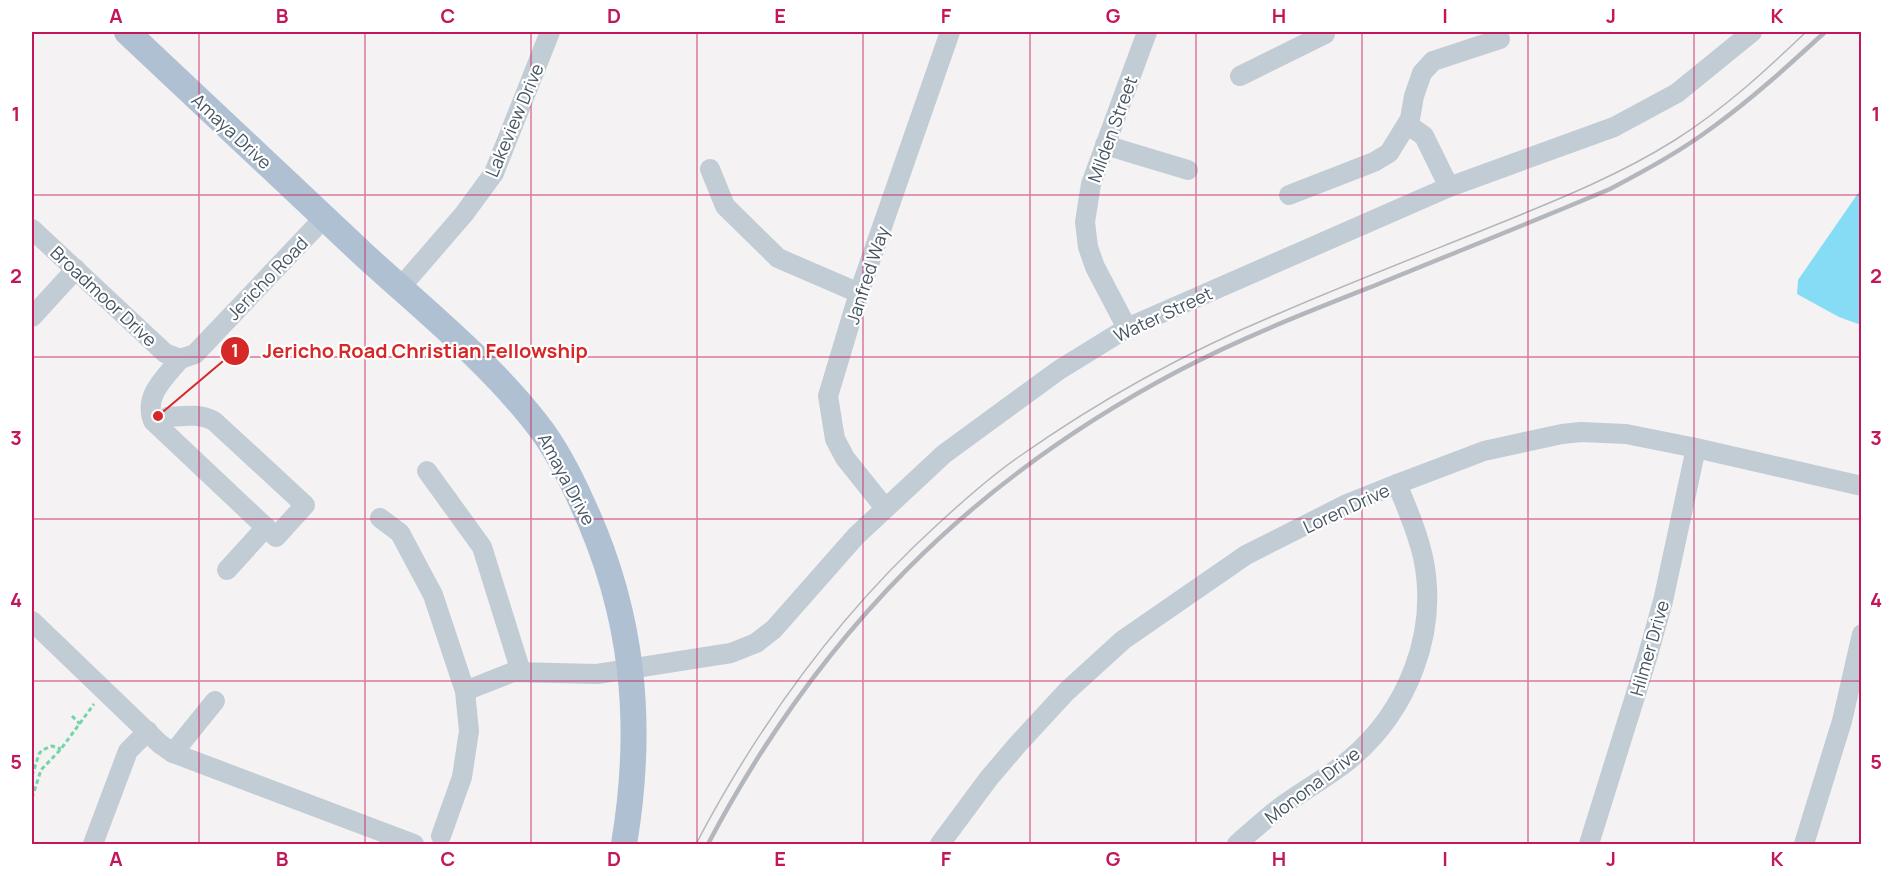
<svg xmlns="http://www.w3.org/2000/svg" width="1893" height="876" viewBox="0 0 1893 876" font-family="Manrope,sans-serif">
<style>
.water{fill:#87dcf5}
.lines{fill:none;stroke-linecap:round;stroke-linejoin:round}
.path{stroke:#72d7a7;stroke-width:3;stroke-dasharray:4.5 3;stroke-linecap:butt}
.minor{stroke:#c2ccd5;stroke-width:20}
.major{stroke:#afc0d3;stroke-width:26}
.tram{stroke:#b3b7bd;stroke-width:1.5}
.rail{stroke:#b3b7bd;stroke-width:4.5}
.grid{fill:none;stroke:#c2185b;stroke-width:1.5;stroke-opacity:0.55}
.labels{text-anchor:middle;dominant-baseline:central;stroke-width:4.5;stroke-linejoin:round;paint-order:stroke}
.street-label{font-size:18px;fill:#475562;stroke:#fff}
.leader{fill:none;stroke:#d62828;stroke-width:2}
.callout-dot{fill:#d62828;stroke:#fff;stroke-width:2}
.mark-label{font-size:18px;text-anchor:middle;font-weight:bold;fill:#fff}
.callout-label{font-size:20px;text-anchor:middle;font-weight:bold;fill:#d62828;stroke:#fff;stroke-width:4.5;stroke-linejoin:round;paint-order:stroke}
.neatline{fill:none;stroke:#c2185b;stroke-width:2}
.grid-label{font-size:20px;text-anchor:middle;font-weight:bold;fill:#c2185b}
</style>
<rect width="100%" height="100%" fill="#f4f2f2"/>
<path class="water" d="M1861,189V325L1839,317L1797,294L1798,280Z"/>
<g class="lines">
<g class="path">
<path d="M72,716L80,724"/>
<path d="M32,776L39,754L42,750L52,746L61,749"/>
<path d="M32,798L41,770L61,749L94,704"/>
</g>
<g class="minor">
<path d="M1240,76L1325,34L1324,32"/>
<path d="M1407,124L1424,136L1449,187"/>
<path d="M1105,145L1188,170"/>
<path d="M710,169L725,206L778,258L859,293"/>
<path d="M1289,195L1374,162L1389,153L1410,119L1414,96L1422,73L1433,61L1500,39L1497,32"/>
<path d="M32,229L165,353L180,359"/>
<path d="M400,288L464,214L494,173L550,32"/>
<path d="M32,317L76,269"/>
<path d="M1127,328L1095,267L1088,247L1085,222L1091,184L1147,32"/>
<path d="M180,359L195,354L324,218"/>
<path d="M160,427L168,417C184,416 199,413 214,421L305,505L276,537L153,421C143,395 166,377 180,359"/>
<path d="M427,471L482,547L521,672"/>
<path d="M885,508L845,458L835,439L828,396L859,293L950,32"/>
<path d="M380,518L400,533L433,595L465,691L513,672L597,674L731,653L756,643L774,629L856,536L944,454L1059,370L1127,328L1449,187L1614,127L1677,93L1752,32"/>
<path d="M227,570L266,527"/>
<path d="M32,621L160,744L173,753L414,844"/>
<path d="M173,753L215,701"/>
<path d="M441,836L462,777L469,731L465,691"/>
<path d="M93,844L128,751L148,731"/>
<path d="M940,844L989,778L1018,744L1067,691L1123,640L1246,555L1347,504L1397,484L1484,451L1562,434L1581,432L1626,434L1696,448L1862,486"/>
<path d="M1237,844C1251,832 1266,818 1282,806C1304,790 1328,777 1349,760C1408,711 1439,632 1423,557C1417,531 1407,508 1397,484"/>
<path d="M1589,844L1647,658L1663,601L1696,448"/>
<path d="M1804,844L1842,721L1862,634"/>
</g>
<path class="major" d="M127,32C206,106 284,180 363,254C423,309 487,360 537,424C555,447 570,476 582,503C634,614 644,725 624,844"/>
<path class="tram" d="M696,844C759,724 838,615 938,524C964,500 991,476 1020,456C1101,399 1188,351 1280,313C1354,281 1429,252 1503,222C1562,198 1621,174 1675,140C1724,109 1765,71 1806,32"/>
<path class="rail" d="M708,844C819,634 969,481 1180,370C1243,337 1310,311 1376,285C1454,253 1532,222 1610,189C1646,170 1681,151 1713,127C1753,98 1789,65 1825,32"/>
</g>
<path class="grid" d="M199,32V844M365,32V844M531,32V844M697,32V844M863,32V844M1030,32V844M1196,32V844M1362,32V844M1528,32V844M1694,32V844M32,195H1862M32,357H1862M32,519H1862M32,681H1862"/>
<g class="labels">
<g class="street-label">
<text transform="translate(514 120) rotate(-67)">Lakeview Drive</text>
<text transform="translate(1112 129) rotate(-70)">Milden Street</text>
<text transform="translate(232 131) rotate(43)">Amaya Drive</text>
<text transform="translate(867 275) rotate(-72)">Janfred Way</text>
<text transform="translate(267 278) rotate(-46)">Jericho Road</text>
<text transform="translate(104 296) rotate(43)">Broadmoor Drive</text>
<text transform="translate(1163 314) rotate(-25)">Water Street</text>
<text transform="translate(567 479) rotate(62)">Amaya Drive</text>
<text transform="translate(1346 508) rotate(-25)">Loren Drive</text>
<text transform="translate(1649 648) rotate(-74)">Hilmer Drive</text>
<text transform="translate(1312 785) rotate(-37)">Monona Drive</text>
</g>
</g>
<path class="leader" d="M158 416L235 351"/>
<g class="callout-dot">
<circle cx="158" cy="416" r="6"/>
<circle cx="235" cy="351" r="15"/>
</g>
<g class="mark-label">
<text x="235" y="357">1</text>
</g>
<g class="callout-label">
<text x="425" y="358">Jericho Road Christian Fellowship</text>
</g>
<rect width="1893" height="876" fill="none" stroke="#ffffff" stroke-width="66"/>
<rect x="33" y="33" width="1827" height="810" class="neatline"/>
<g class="grid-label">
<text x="116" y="23">A</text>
<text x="282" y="23">B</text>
<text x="448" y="23">C</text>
<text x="614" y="23">D</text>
<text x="780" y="23">E</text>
<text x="946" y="23">F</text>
<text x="1113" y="23">G</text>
<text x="1279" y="23">H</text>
<text x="1445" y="23">I</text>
<text x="1611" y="23">J</text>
<text x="1777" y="23">K</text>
<text x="16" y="121">1</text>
<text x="1876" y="121">1</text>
<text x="16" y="283">2</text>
<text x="1876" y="283">2</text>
<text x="16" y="445">3</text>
<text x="1876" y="445">3</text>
<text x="16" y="607">4</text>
<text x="1876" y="607">4</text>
<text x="16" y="769">5</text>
<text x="1876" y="769">5</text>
<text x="116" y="866">A</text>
<text x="282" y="866">B</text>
<text x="448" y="866">C</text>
<text x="614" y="866">D</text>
<text x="780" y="866">E</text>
<text x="946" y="866">F</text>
<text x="1113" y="866">G</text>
<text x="1279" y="866">H</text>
<text x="1445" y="866">I</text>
<text x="1611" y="866">J</text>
<text x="1777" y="866">K</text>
</g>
</svg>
